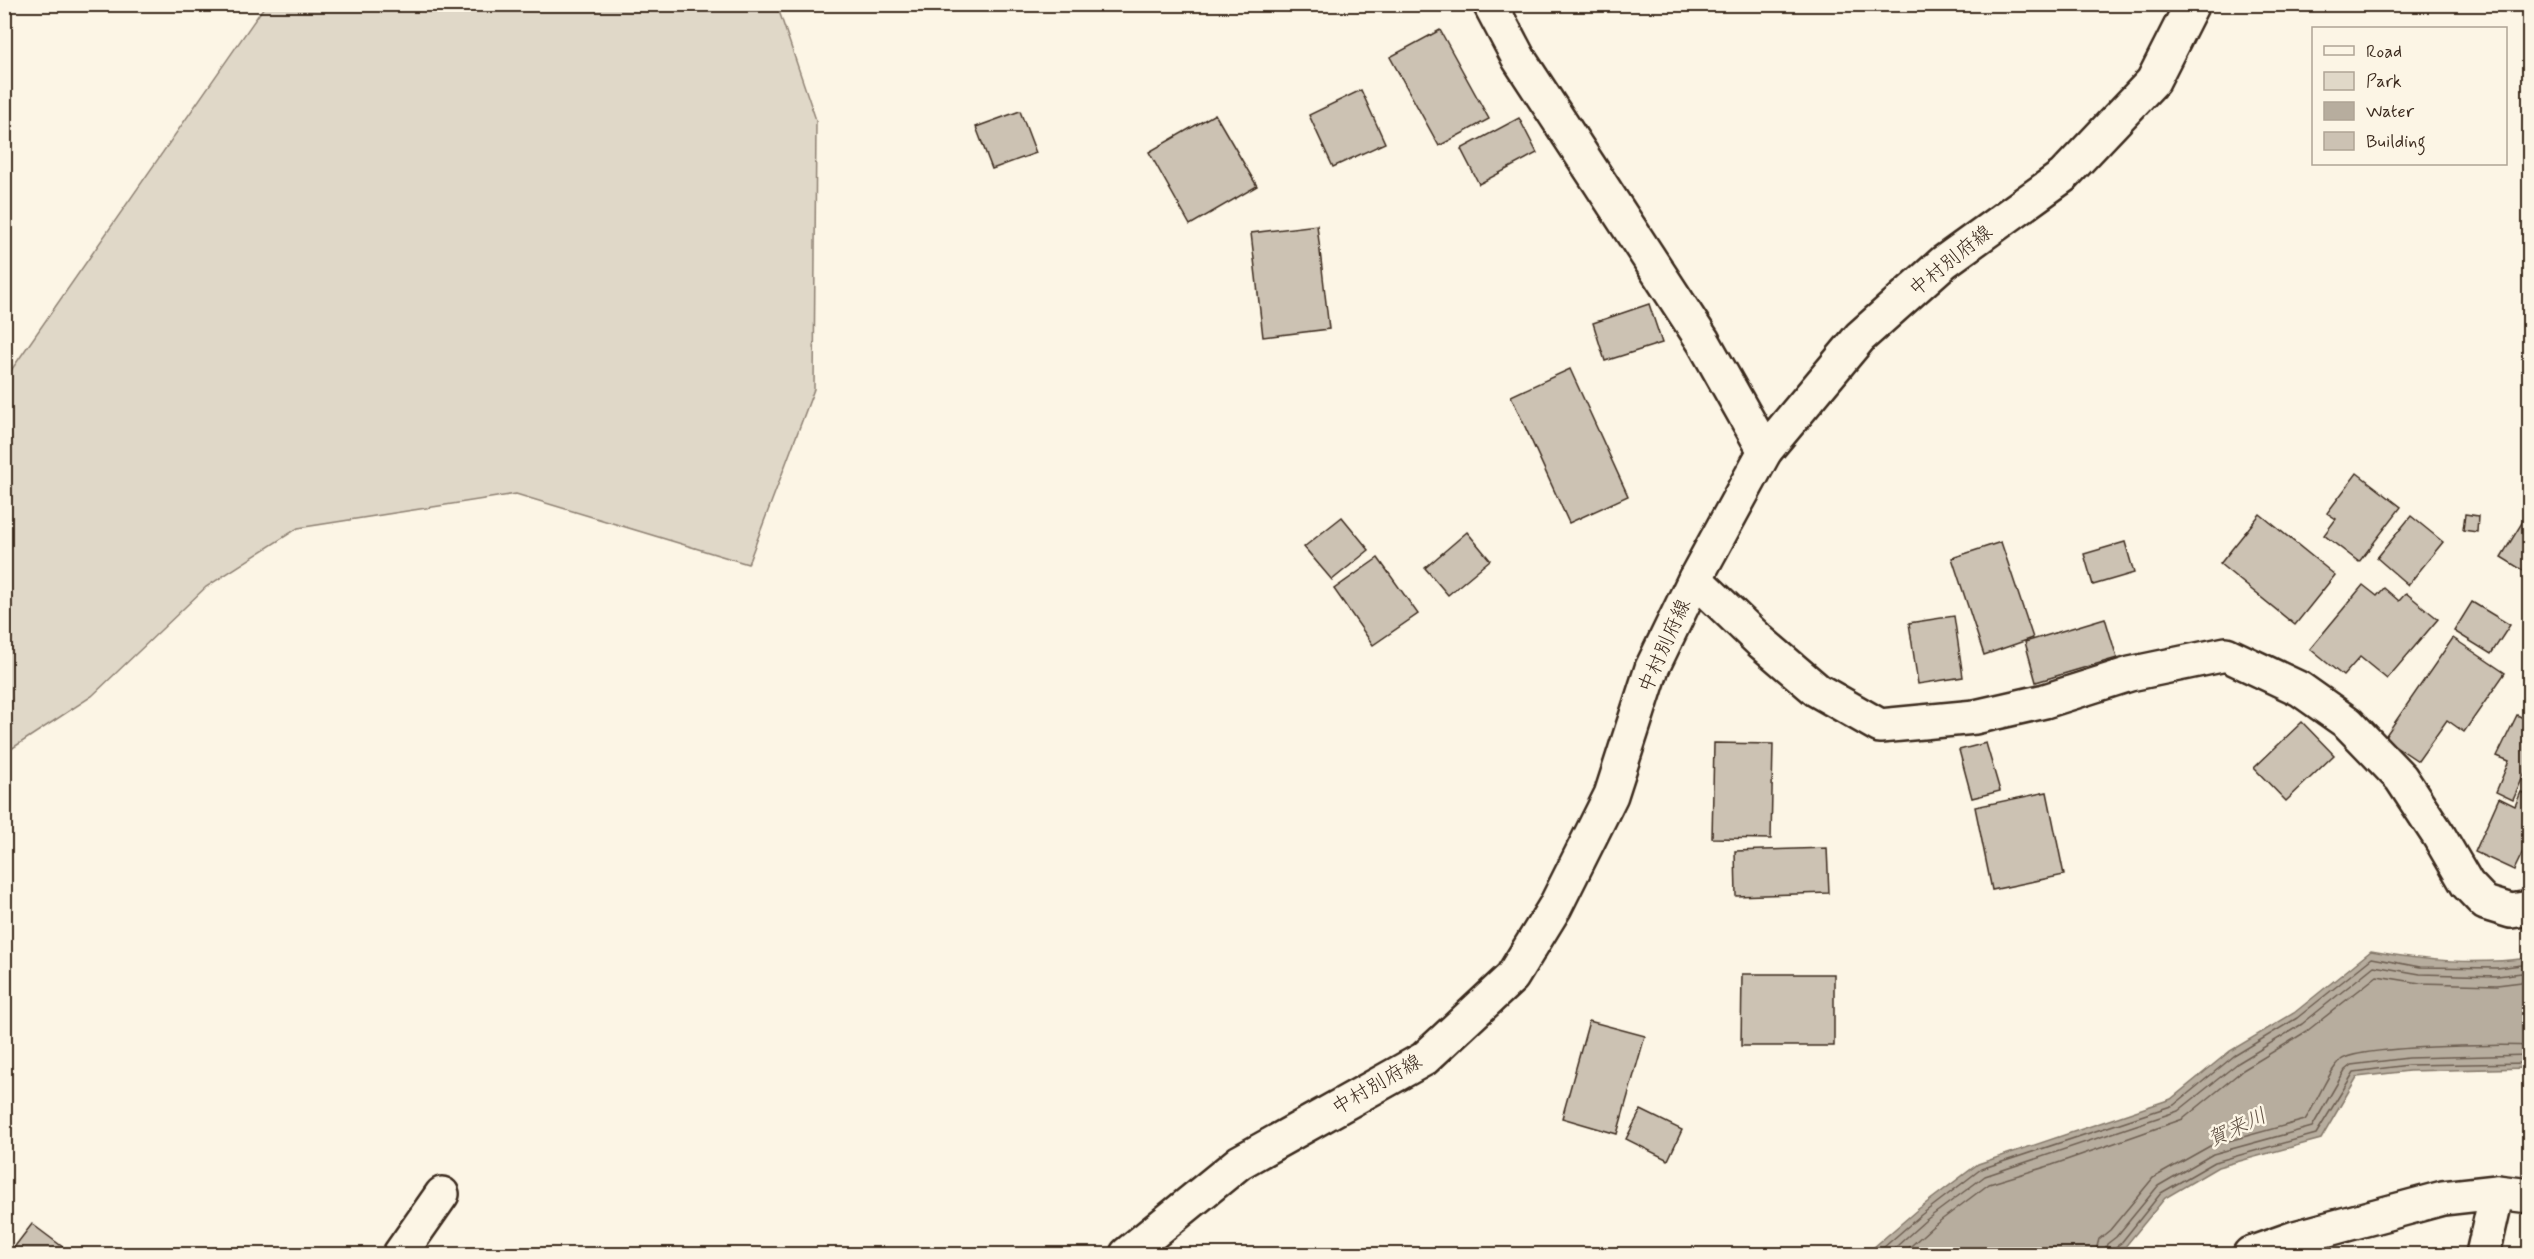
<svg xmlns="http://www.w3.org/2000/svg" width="2534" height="1259" viewBox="0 0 2534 1259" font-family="Mynerve,'Klee One',sans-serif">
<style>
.green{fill:#e0d8c8;stroke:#8e8173;stroke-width:1.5}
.water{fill:#b7ad9e;stroke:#85796b;stroke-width:1.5}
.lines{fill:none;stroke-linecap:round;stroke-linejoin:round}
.shore{stroke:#6d5e51;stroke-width:1.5}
.building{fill:#ccc2b3;stroke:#3b2a1e;stroke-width:1.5}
.street-casing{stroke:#3b2a1e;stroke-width:38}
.secondary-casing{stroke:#3b2a1e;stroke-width:38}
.street{stroke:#fcf5e5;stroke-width:33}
.secondary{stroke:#fcf5e5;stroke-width:33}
.labels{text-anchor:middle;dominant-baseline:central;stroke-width:5;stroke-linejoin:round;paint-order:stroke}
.street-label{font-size:20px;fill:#3b2a1e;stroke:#fcf5e5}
.water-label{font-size:21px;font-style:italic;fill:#605144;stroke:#fcf5e5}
</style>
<rect width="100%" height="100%" fill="#fcf5e5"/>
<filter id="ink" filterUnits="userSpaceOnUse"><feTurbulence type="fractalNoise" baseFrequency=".0167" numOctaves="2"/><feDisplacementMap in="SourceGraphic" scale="12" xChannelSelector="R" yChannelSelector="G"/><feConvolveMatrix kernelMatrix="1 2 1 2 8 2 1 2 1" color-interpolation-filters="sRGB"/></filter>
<g filter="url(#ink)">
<path class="green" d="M266,4L777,5L816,120L814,389L748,564L516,494L298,528L206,587L92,696L5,753V379Z"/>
<path class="water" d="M2371,951C2425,961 2475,965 2529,958V1068L2409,1071L2357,1077L2321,1139L2218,1167L2165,1198L2124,1248L2113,1254H1866L1917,1210L1978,1164L2171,1099L2230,1051L2294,1013Z"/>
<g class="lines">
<g class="shore">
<path d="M1876,1254L1921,1215L1981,1169L2174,1105L2234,1056L2297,1018L2372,958L2420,967L2497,968L2530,964"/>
<path d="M1888,1254L1926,1220L1985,1176L2178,1111L2238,1063L2302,1024L2374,966L2420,974L2497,976L2530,972"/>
<path d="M1902,1254L1932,1227L1989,1184L2052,1165L2183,1119L2243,1070L2307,1031L2377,976L2420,983L2497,985L2530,981"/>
<path d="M2095,1254L2099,1239L2110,1230L2153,1178L2210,1146L2305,1120C2317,1103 2327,1073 2341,1060C2358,1046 2502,1044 2530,1046"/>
<path d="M2104,1254L2107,1244L2116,1237L2158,1186L2213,1154L2312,1127L2345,1070L2351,1065L2408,1058L2530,1055"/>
<path d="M2111,1254L2113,1249L2121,1243L2161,1193L2215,1162L2316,1134L2354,1072L2408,1065L2530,1063"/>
</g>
</g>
<g class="building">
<path d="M1440,30L1489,119L1439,146L1390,57Z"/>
<path d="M1361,90L1385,143L1333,167L1309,115Z"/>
<path d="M1020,111L1036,153L992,169L976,127Z"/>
<path d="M1215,114L1257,186L1190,225L1149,152Z"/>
<path d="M1519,118L1537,153L1479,184L1461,149Z"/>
<path d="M1317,225L1329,329L1263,337L1251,233Z"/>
<path d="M1649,304L1662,343L1605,361L1593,323Z"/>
<path d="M1570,369L1628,496L1569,523L1511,396Z"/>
<path d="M2357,473L2401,507L2359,562L2324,535L2336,519L2327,513Z"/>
<path d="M2528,513L2530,568L2527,573L2501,557Z"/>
<path d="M2260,514L2335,575L2295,625L2220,564Z"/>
<path d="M2465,514L2478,516L2477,532L2463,530Z"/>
<path d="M2411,516L2443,542L2408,585L2377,558Z"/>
<path d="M1342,517L1369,550L1332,580L1304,547Z"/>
<path d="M1467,532L1490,560L1448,595L1425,568Z"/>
<path d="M2001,542L2033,638L1984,655L1952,558Z"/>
<path d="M2125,542L2134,573L2093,585L2084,554Z"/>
<path d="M1378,558L1418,614L1373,645L1334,589Z"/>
<path d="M2363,585L2377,596L2384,588L2399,601L2406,593L2438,619L2387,679L2360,657L2343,676L2310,649Z"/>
<path d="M2472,602L2510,625L2491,654L2454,631Z"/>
<path d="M1954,616L1963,677L1918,684L1909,623Z"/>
<path d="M2105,618L2117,658L2036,682L2025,642Z"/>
<path d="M2453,638L2505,673L2464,732L2447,720L2418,761L2384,738Z"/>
<path d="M2517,715L2530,721V769L2527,768L2513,800L2496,792L2509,761L2497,756Z"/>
<path d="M2302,722L2334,755L2286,801L2254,768Z"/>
<path d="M1714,743L1773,744L1771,839L1712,838Z"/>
<path d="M1986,743L2000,791L1972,798L1959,750Z"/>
<path d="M2047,792L2064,875L1992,890L1975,807Z"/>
<path d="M2521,792L2530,796V837L2514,870L2475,852L2499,798L2515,806Z"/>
<path d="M1827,848L1829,893L1736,896L1735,851Z"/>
<path d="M1742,974H1834V1046H1741Z"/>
<path d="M1589,1021L1645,1036L1617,1134L1562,1118Z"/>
<path d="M1641,1110L1682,1130L1668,1160L1626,1139Z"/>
<path d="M32,1224L72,1254H9Z"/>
</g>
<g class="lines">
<defs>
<g id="street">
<path d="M1490,4L1519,59L1703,341L1765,451"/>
<path d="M1695,579L1761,642L1817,690L1880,726L1975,717L2045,701L2130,674L2226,654L2300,689L2348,723L2401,778L2439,836L2467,884L2485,903L2511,911L2530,908"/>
<path d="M400,1254L442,1194"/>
<path d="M2250,1254L2295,1238L2443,1198L2497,1192L2530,1196"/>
<path d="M2483,1254L2497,1192"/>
</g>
<path id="secondary" d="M1127,1254L1240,1162L1424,1059L1512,977L1555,907L1611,795L1652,668L1695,579L1765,451L1860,337L1944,262L2063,176L2153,81L2192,4"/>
</defs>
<use href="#street" class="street-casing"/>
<use href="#secondary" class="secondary-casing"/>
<use href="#street" class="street"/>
<use href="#secondary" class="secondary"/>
</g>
</g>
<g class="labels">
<g class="street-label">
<text transform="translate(1951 261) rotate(-39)">中村別府線</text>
<text transform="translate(1665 646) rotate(-66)">中村別府線</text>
<text transform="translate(1377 1085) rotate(-30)">中村別府線</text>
</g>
<g class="water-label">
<text transform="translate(2237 1128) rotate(-25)">賀来川</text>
</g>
</g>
<rect width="2534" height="1259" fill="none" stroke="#fcf5e5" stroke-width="24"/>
<rect x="12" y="12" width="2510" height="1235" fill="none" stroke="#3b2a1e" stroke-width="2" filter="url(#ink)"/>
<rect x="2312" y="27" width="195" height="138" fill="#fcf5e5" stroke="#afa495" stroke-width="1.5"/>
<rect x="2324" y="46" width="30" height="9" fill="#fcf5e5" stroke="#afa495" stroke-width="1.5"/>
<text x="2366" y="57" font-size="18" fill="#3b2a1e">Road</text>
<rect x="2324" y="72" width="30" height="18" fill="#e0d8c8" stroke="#afa495" stroke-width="1.5"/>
<text x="2366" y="87" font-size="18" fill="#3b2a1e">Park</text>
<rect x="2324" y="102" width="30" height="18" fill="#b7ad9e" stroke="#afa495" stroke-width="1.5"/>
<text x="2366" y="117" font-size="18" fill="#3b2a1e">Water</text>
<rect x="2324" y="132" width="30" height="18" fill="#ccc2b3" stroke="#afa495" stroke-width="1.5"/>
<text x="2366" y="147" font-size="18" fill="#3b2a1e">Building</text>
</svg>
